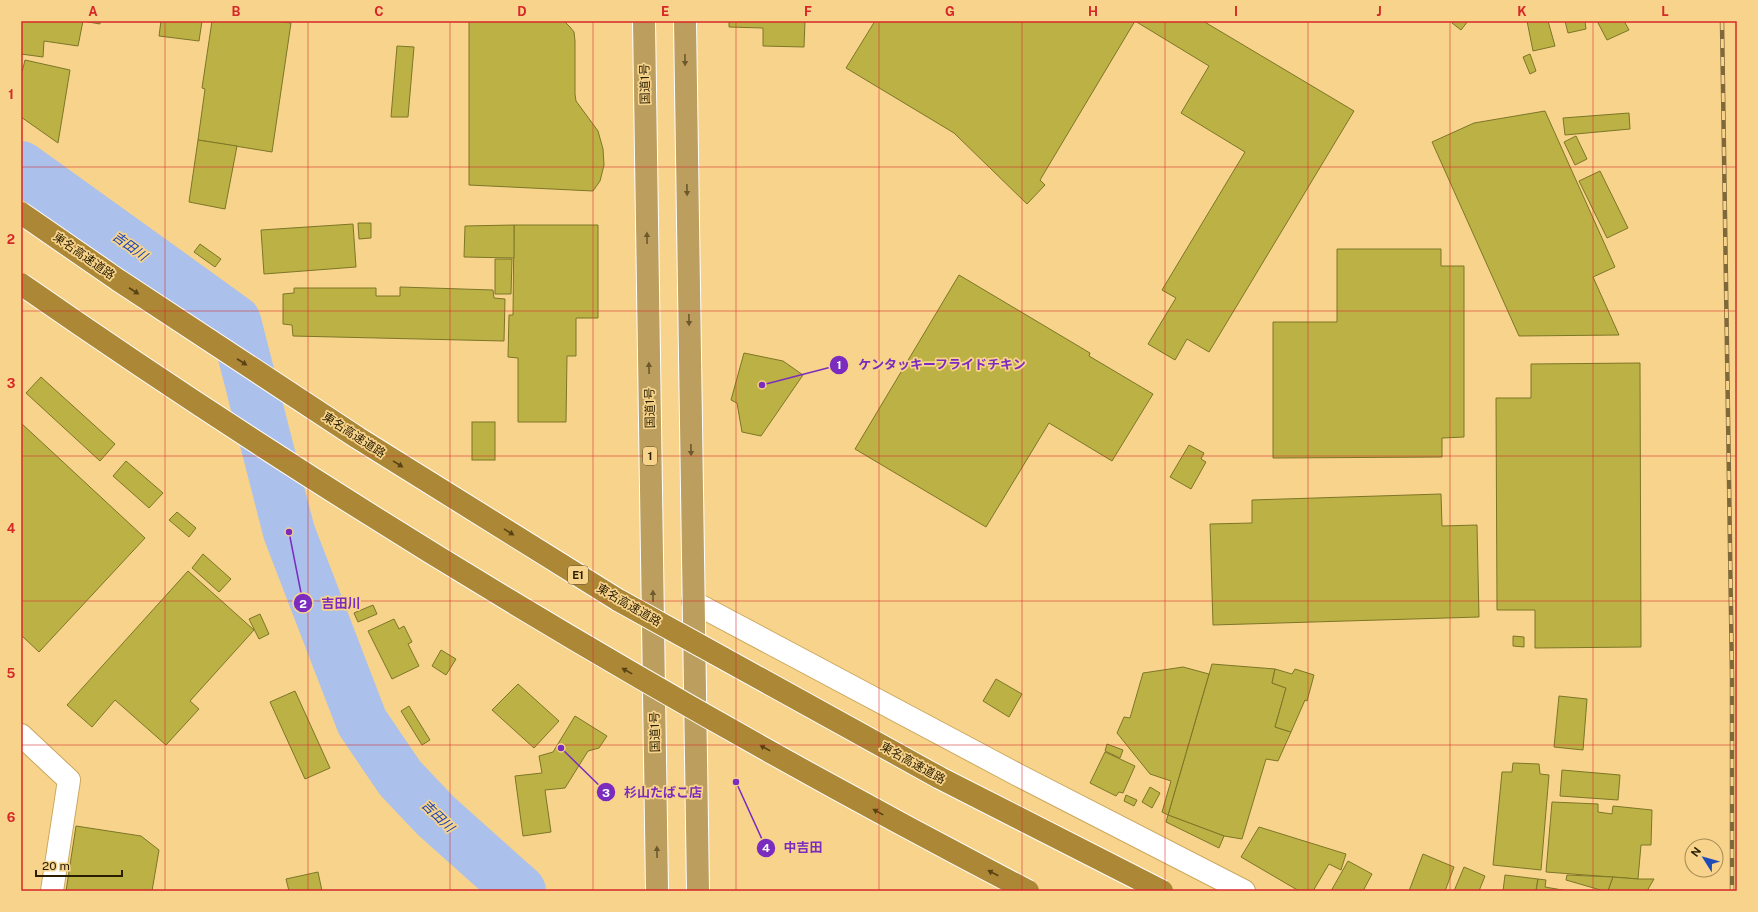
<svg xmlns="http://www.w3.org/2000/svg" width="1758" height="912" viewBox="0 0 1758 912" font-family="'Public Sans','Noto Sans JP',sans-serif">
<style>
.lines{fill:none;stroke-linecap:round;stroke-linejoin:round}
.river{stroke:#abc0eb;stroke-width:52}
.building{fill:#bcb145;stroke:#7d7627}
.minor-casing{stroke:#cba860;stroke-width:24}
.trunk-casing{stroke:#fff;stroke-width:24}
.minor{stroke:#fff;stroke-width:22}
.trunk{stroke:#bc9f5e;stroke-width:22}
.rail-casing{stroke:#7f693a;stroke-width:4.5}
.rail{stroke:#f7d38b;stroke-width:3;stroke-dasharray:9;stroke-linecap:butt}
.motorway-bridge-casing{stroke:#fff;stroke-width:24;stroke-linecap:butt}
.motorway-bridge{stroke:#ac8736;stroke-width:22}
.oneway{fill:#6d592b}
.oneway2{fill:#594314}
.grid{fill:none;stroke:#d62828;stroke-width:1;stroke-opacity:0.55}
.labels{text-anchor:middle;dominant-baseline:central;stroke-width:3.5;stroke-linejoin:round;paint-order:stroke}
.shield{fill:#f7d38b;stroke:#69552a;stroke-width:1}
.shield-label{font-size:11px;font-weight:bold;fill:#2c1f01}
.street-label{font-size:12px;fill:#2c1f01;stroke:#f7d38b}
.water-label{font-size:13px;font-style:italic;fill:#1643b9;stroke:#f7d38b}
.leader{fill:none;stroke:#7b2cbf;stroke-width:1.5}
.callout-dot{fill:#7b2cbf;stroke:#f7d38b;stroke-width:1.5}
.mark-label{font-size:12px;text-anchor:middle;font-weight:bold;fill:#fff}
.callout-label{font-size:13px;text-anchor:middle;font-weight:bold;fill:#7b2cbf;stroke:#f7d38b;stroke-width:3.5;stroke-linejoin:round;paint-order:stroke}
.neatline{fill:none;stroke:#d62828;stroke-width:1.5}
.grid-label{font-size:13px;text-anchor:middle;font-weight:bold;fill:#d62828}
</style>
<rect width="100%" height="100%" fill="#f7d38b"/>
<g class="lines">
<path class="river" d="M21,167L235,321L289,532L362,722L400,778L436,816L520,891"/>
</g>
<g class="building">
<path d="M21,21H100V24L83,21L78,46L44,41L43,57L21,54Z"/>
<path d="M161,21H202L199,41L159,36Z"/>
<path d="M212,21H275L291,23L272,152L198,140L205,89L202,88Z"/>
<path d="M469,21H564L570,27L574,32L575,41V94L576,101L598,131L603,149L604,165L600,181L593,191L469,185Z"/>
<path d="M729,21H805L804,47L763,46V28L729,27Z"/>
<path d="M875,21H1203L1354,111L1209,352L1187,339L1175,360L1148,344L1176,298L1162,290L1245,152L1181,113L1209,66L1135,21L1040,180L1045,185L1027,204L954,133L846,68Z"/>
<path d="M1454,21H1468L1461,30L1452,23Z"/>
<path d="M1527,21H1548L1555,46L1533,51Z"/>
<path d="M1565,21H1585L1586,29L1568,33Z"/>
<path d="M1597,21H1624L1629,30L1607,40Z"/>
<path d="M397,46L414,47L408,117H391Z"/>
<path d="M1530,54L1536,71L1530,74L1523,57Z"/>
<path d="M25,60L70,70L58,143L21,117V76Z"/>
<path d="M1545,111L1615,267L1593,277L1619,335L1519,336L1432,142L1474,123Z"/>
<path d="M1629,113L1630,129L1565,135L1563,118Z"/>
<path d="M1576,136L1587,159L1575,165L1564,142Z"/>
<path d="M198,140L237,146L225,209L189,202Z"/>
<path d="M1600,171L1628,228L1607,238L1579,181Z"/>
<path d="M358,223H371V238L359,239Z"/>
<path d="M353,224L356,267L264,274L261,230Z"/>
<path d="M514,225H598V318H576V356H567L566,422H518V358L508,357L509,315H513Z"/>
<path d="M514,225V258L464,257L465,226Z"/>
<path d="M200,244L221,259L215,267L194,252Z"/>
<path d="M1337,249H1441V266H1464V437L1442,438V457L1273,458V322H1337Z"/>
<path d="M495,259H512L511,294H495Z"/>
<path d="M959,275L1090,353L1089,356L1153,394L1112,461L1049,423L986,527L855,449Z"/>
<path d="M400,287L493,290L494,298L505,299L504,341L293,336L292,325L283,324V294L294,293V288H376V296H400Z"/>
<path d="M744,353L783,361L803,375L761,436L742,432L737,403L731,400Z"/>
<path d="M1640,363L1641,647L1535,648V610H1497L1496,398H1531V364Z"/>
<path d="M41,377L115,444L100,461L26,393Z"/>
<rect x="472" y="422" width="23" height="38"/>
<path d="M21,423L145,538L39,652L21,635Z"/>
<path d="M1189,445L1204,453L1201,459L1206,462L1191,489L1170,477Z"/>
<path d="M126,461L163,493L149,508L113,476Z"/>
<path d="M1441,494L1442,526L1477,525L1479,617L1213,625L1210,524L1252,523V500Z"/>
<path d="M177,512L196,528L189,537L169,520Z"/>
<path d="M203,554L231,579L219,592L192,568Z"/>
<path d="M188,571L254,630L190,701L199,709L166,745L115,700L92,727L67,705Z"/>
<path d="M373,605L377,614L358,622L354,613Z"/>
<path d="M260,614L269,634L259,639L249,619Z"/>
<path d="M394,619L399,629L404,626L412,642L408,644L419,666L392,679L368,631Z"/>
<path d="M1513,636L1524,637V647L1513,646Z"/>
<path d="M441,650L456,659L446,675L432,666Z"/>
<path d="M1212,664L1275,669L1272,683L1286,688L1275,727L1291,732L1278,761L1266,759L1242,839L1224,836L1168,815Z"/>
<path d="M1183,667L1209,674L1168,815L1162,812L1171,781L1150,774L1117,733L1124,717L1130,718L1143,673Z"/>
<path d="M1275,669L1292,674L1295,669L1314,675L1307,701L1305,700L1291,732L1275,727L1286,688L1272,683Z"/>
<path d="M996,679L1022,694L1009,717L983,701Z"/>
<path d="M518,684L559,721L534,748L492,710Z"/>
<path d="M295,691L330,768L305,779L270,702Z"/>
<path d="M1559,696L1587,699L1583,750L1554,747Z"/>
<path d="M409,706L430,740L422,745L401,711Z"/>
<path d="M575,716L607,736L599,748L588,751L565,788L545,790L551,832L523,836L515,776L542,773L539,756L553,752Z"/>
<path d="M1107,744L1123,750L1120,758L1105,751Z"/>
<path d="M1105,752L1135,766L1123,793L1119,792L1116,796L1090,783Z"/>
<path d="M1513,763L1539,764L1540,774L1549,775L1541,870L1493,865L1502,772H1512Z"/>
<path d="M1562,770L1620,775L1618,800L1560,796Z"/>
<path d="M1150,787L1160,793L1152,808L1142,802Z"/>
<path d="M1126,795L1137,800L1134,806L1124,801Z"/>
<path d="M1552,802L1598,804V812L1612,814L1613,806L1652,810L1651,845H1641L1638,879L1546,872Z"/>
<path d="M1168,815L1224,836L1219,848L1166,822Z"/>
<path d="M76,826L141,836L159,850L152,891H66Z"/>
<path d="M1259,827L1346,854L1341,870L1329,864L1313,891H1299L1241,857Z"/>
<path d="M1423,854L1454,867L1445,891H1409Z"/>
<path d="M1348,861L1372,874L1363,891H1331Z"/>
<path d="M1464,867L1485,876L1479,891H1454Z"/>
<path d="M318,872L322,891H289L286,879Z"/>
<path d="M1505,875L1538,879L1536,891H1503Z"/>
<path d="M1567,875L1613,877L1608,891H1604L1566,880Z"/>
<path d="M1613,877L1638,879H1654L1647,891H1608Z"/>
<path d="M1538,879L1546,880L1545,887L1568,891H1536Z"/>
</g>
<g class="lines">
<defs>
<g id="minor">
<path d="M693,602L1018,775L1244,891"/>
<path d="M21,735L69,780L52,891"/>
</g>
<g id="trunk">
<path d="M644,21L657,891"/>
<path d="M685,21L698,891"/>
</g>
</defs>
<use href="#minor" class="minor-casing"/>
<use href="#trunk" class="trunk-casing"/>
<use href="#minor" class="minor"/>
<use href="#trunk" class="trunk"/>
<defs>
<path id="rail" d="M1722,21L1732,677V891"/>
</defs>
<use href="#rail" class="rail-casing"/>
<use href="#rail" class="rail"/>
<defs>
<g id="motorway-bridge">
<path d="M21,213L118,280L358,438L618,600L940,778L1162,891"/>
<path d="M21,284C343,508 680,710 1028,891"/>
</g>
</defs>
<use href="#motorway-bridge" class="motorway-bridge-casing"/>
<use href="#motorway-bridge" class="motorway-bridge"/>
</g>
<defs><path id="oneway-solid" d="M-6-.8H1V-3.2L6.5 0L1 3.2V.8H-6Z"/></defs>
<g class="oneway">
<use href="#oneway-solid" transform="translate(685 60) rotate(89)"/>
<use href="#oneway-solid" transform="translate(687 190) rotate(89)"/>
<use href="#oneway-solid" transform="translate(647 238) rotate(-91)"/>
<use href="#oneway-solid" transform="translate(689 320) rotate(89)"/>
<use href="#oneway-solid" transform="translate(649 368) rotate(-91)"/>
<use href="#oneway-solid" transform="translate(691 450) rotate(89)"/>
<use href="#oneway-solid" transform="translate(653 596) rotate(-91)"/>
<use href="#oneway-solid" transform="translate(657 852) rotate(-91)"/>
</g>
<g class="oneway2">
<use href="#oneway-solid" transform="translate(134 291) rotate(33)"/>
<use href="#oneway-solid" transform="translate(242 362) rotate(33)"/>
<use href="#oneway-solid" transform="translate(398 464) rotate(32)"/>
<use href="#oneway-solid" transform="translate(509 532) rotate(32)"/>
<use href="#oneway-solid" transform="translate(627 671) rotate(-151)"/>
<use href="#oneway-solid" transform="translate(765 748) rotate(-151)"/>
<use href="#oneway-solid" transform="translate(878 812) rotate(-151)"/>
<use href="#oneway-solid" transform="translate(993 873) rotate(-153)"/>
</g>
<path class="grid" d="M165,21V891M308,21V891M450,21V891M593,21V891M736,21V891M879,21V891M1022,21V891M1165,21V891M1308,21V891M1450,21V891M1593,21V891M21,167H1737M21,311H1737M21,456H1737M21,601H1737M21,745H1737"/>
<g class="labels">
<g class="shield">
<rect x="643" y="447" width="14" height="18" rx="3"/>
<rect x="568" y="566" width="20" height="18" rx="3"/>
</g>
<g class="shield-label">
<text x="650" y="456">1</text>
<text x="578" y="575">E1</text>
</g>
<g class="street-label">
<text transform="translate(645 84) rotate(-91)">国道1号</text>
<text transform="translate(84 256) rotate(35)">東名高速道路</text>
<text transform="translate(650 408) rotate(-91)">国道1号</text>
<text transform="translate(354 435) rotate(33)">東名高速道路</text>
<text transform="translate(629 605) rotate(30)">東名高速道路</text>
<text transform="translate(655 732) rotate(-91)">国道1号</text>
<text transform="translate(913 763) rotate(29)">東名高速道路</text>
</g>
<g class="water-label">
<text transform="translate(130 246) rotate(36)">吉田川</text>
<text transform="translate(438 816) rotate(44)">吉田川</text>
</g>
</g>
<path class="leader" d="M762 385L839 365M289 532L303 603M561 748L606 792M736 782L766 848"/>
<g class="callout-dot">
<circle cx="762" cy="385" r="4"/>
<circle cx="289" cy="532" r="4"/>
<circle cx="561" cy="748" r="4"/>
<circle cx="736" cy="782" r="4"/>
<circle cx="839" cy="365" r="10"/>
<circle cx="303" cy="603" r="10"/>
<circle cx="606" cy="792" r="10"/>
<circle cx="766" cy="848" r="10"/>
</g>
<g class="mark-label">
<text x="839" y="369">1</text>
<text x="303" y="608">2</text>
<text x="606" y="797">3</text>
<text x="766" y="852">4</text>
</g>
<g class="callout-label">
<text x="942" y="369">ケンタッキーフライドチキン</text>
<text x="341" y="608">吉田川</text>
<text x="663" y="797">杉山たばこ店</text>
<text x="803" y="852">中吉田</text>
</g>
<rect width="1758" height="912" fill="none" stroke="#f7d38b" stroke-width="44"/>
<g transform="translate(1704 858) rotate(307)"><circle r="19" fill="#f7d38b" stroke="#a68b54"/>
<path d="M0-3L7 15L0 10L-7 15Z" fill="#1f4bb9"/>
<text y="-6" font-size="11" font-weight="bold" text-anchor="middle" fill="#2c1f01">N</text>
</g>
<path d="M36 870v6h86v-6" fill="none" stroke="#2c1f01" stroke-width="2"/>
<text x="42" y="870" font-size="12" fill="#2c1f01" stroke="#f7d38b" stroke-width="3" paint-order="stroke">20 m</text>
<rect x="22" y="22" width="1714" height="868" class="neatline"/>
<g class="grid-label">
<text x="93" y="16">A</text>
<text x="236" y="16">B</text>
<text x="379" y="16">C</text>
<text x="522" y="16">D</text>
<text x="665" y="16">E</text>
<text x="808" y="16">F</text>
<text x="950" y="16">G</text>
<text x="1093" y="16">H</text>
<text x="1236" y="16">I</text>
<text x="1379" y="16">J</text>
<text x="1522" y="16">K</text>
<text x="1665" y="16">L</text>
<text x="11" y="99">1</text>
<text x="11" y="244">2</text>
<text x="11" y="388">3</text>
<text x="11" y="533">4</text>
<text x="11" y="678">5</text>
<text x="11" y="822">6</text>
</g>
</svg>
